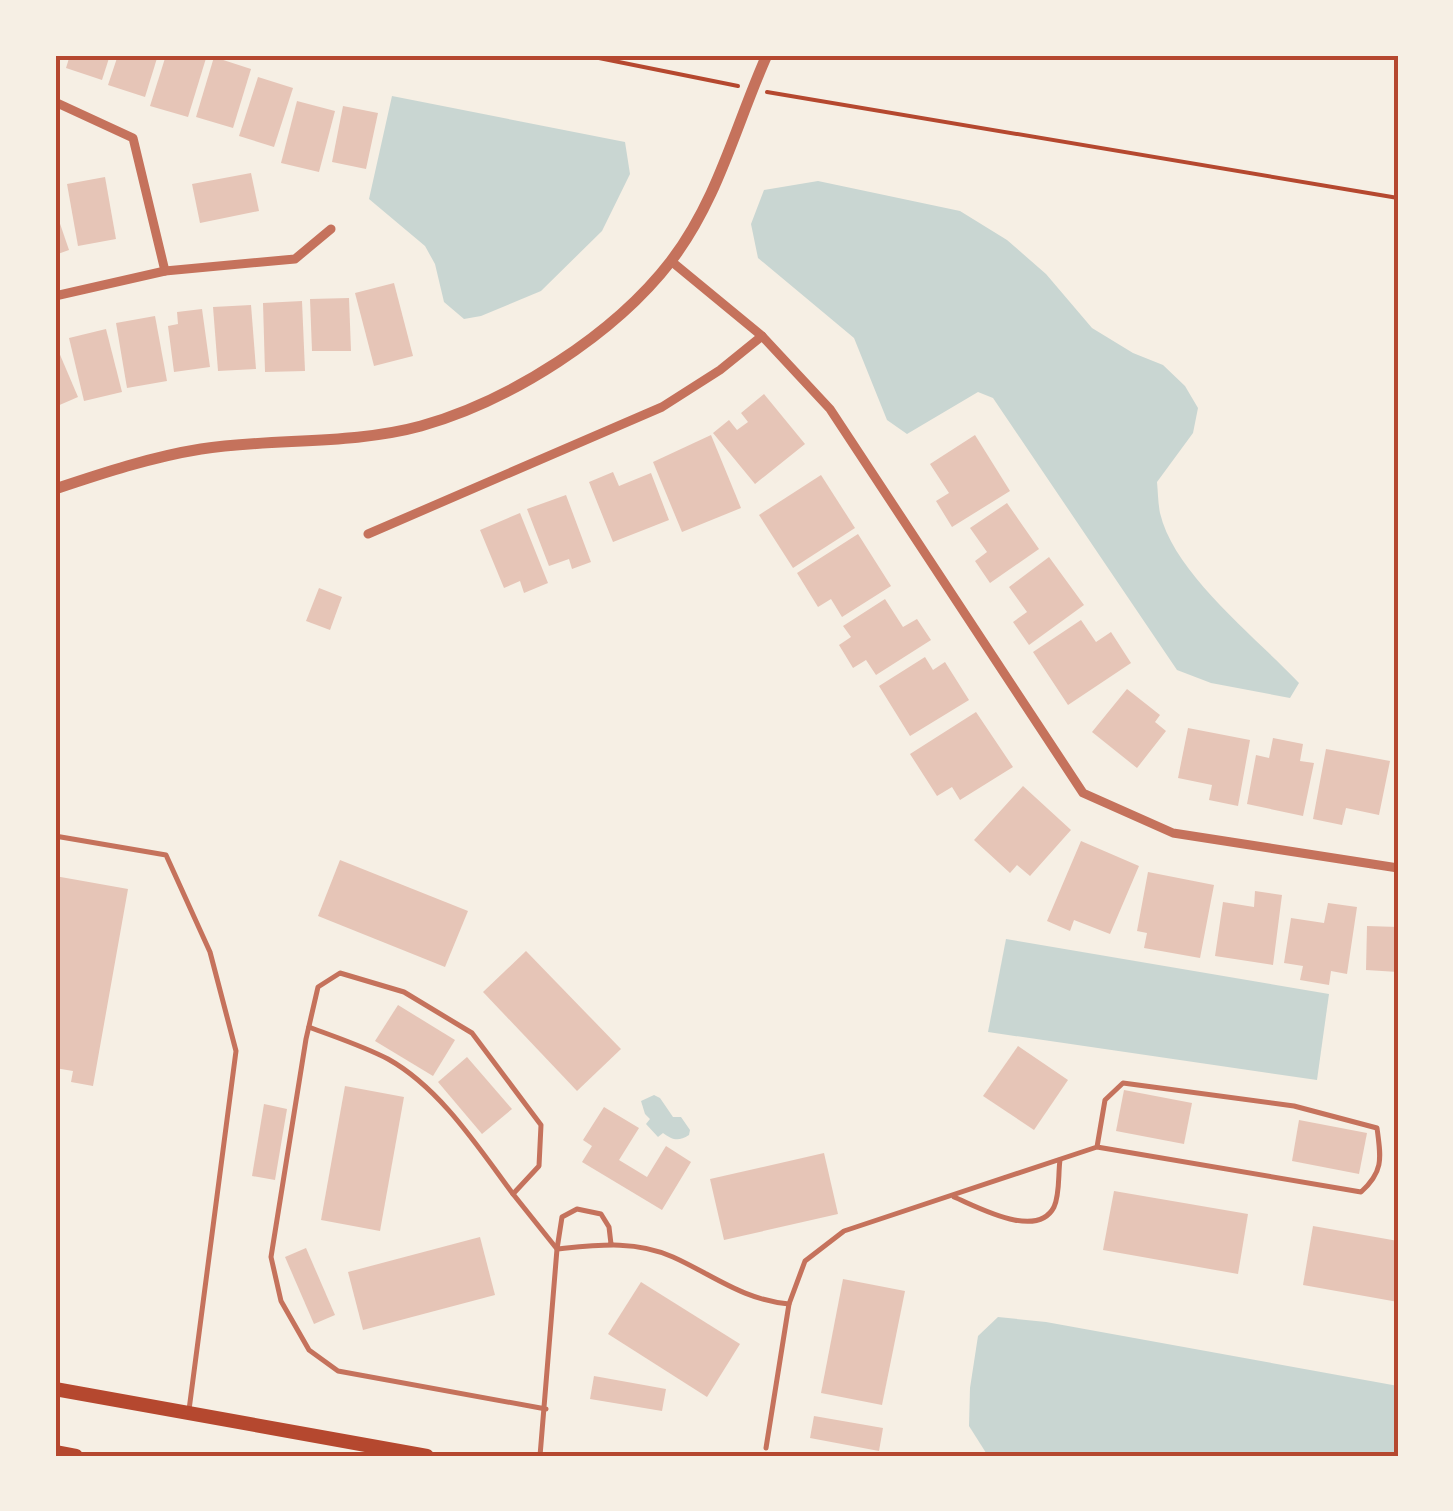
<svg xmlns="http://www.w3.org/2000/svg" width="1453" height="1511" viewBox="0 0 1453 1511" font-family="'Sofia Sans Condensed',sans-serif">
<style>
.water{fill:#c9d6d2}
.building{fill:#e6c5b7}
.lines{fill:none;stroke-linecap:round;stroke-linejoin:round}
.path{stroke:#b5482f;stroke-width:4}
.service{stroke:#c5725c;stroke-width:5}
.minor{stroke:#c5725c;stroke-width:9}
.tertiary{stroke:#c5725c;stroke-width:11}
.primary{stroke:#b5482f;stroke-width:14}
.neatline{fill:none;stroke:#b5482f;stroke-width:4}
</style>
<rect width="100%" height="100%" fill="#f6efe4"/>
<g class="water">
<path d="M392,96L625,142L630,174L602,231L541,291L481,316L464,319L444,302L435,264L425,246L369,199Z"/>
<path d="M818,181L960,211L1007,240L1046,274L1092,328L1133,353L1163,365L1185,386L1198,408L1193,433L1157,482C1158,492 1158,503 1160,513C1174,574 1257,638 1299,683L1290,698L1211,683L1177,670L993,398L978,392L907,434L887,420L854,338L758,258L751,224L764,190Z"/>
<path d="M1006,939L1329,994L1317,1080L988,1032Z"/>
<path d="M654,1095L660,1098L673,1117H681L690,1130L689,1135C678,1142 673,1140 663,1133L658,1137L646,1124L650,1119L645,1114L641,1101Z"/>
<path d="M998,1317L1046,1322L1398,1386V1456H988L969,1426L970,1388L978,1336Z"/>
</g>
<g class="building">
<path d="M70,55H110L102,80L66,68Z"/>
<path d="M118,55H158L145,97L108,85Z"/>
<path d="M166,55H207L188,117L150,106Z"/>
<path d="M214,57L251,69L233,128L196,117Z"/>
<path d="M258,77L293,88L274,147L239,136Z"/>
<path d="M297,101L335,111L319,172L281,163Z"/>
<path d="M343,106L378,113L366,169L332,162Z"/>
<path d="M251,173L259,211L200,223L192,184Z"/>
<path d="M105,177L116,239L78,246L67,184Z"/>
<path d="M55,209L69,250L55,255Z"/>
<path d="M394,283L413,356L374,366L355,293Z"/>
<path d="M349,298L351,351H312L310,299Z"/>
<path d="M302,301L305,371L265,372L263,303Z"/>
<path d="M251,305L256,369L218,371L213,307Z"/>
<path d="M202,309L210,367L174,372L168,326L178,324L177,312Z"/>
<path d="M155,316L167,381L127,388L116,323Z"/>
<path d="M106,329L122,392L84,401L69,338Z"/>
<path d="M55,343L78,397L55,407Z"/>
<path d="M764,394L805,444L755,484L713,433L729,420L737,430L748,422L741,413Z"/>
<path d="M711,435L741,508L682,532L653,462Z"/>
<path d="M975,435L1010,491L952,527L936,501L949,493L930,464Z"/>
<path d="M613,472L619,486L651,473L669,520L613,542L589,482Z"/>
<path d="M821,475L855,528L793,568L759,515Z"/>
<path d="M566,495L591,562L572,569L569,559L549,566L527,509Z"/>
<path d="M1007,503L1039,549L990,583L975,561L987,552L970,528Z"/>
<path d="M520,513L548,583L524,593L520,581L504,588L480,530Z"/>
<path d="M858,534L891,586L842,617L831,599L818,607L797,573Z"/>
<path d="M1049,557L1084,605L1029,645L1013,622L1027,612L1009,587Z"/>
<path d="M319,588L342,597L330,630L306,621Z"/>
<path d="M885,599L903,627L917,619L931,640L876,675L866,660L853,668L839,645L851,637L843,626Z"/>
<path d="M1081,620L1096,642L1111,632L1131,663L1068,705L1033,652Z"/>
<path d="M925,657L933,670L945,662L969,700L910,736L879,686Z"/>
<path d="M1127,689L1160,715L1155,722L1166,731L1137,768L1092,732Z"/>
<path d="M976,712L1013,767L960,800L952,787L937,796L910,754Z"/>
<path d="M1188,728L1250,740L1238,806L1209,800L1212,785L1178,778Z"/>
<path d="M1273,738L1303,744L1300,761L1314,763L1303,816L1247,804L1256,755L1269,758Z"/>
<path d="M1326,749L1390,761L1379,815L1346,808L1342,825L1313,819Z"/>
<path d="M1023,786L1071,830L1030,876L1017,865L1010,873L974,840Z"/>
<path d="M1081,841L1139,866L1110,934L1074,920L1070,931L1047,921Z"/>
<path d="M340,860L468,911L445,967L318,916Z"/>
<path d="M1148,872L1214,885L1200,958L1144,948L1147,933L1137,931Z"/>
<path d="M55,876L128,889L93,1086L71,1082L73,1071L55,1068Z"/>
<path d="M1255,891L1282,895L1273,965L1215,956L1223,902L1254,907Z"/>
<path d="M1328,903L1357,907L1347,974L1331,971L1329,985L1300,980L1303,966L1284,963L1291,918L1324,923Z"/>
<path d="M1367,926L1398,927V972L1366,970Z"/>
<path d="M526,951L621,1049L577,1091L483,992Z"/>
<path d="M398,1005L455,1040L433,1076L375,1041Z"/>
<path d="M1018,1046L1068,1080L1034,1130L983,1096Z"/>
<path d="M467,1057L512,1109L482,1134L438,1082Z"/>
<path d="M345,1086L404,1097L380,1231L321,1220Z"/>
<path d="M1124,1090L1192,1103L1184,1144L1116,1131Z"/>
<path d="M264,1104L287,1109L275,1180L252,1176Z"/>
<path d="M604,1107L639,1128L619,1160L647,1177L666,1146L691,1162L662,1210L582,1162L592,1146L583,1140Z"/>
<path d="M1299,1120L1367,1133L1359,1174L1292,1161Z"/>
<path d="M824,1153L838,1214L724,1240L710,1179Z"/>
<path d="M1114,1191L1248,1214L1238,1274L1103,1250Z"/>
<path d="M1313,1226L1398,1241V1302L1303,1285Z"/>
<path d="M480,1237L495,1295L363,1330L348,1272Z"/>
<path d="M306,1248L335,1315L314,1324L285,1257Z"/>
<path d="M843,1279L905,1291L882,1405L821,1393Z"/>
<path d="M641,1282L740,1344L707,1397L608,1334Z"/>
<path d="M594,1376L666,1389L662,1411L590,1399Z"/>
<path d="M814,1416L883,1428L879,1451L810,1438Z"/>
</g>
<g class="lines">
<g class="path">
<path d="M584,55L738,86"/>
<path d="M767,92L1398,198"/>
</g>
<g class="service">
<path d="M55,836L166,855L210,952L236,1051L189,1410"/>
<path d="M309,1027C335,1037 363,1046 388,1059C440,1088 478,1147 513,1194"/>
<path d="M954,1197C978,1207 1037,1240 1054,1207C1060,1194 1058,1174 1060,1160"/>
<path d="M611,1244L609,1227L601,1214L577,1209L562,1217L557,1249C598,1245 635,1240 673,1257C713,1275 743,1300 789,1304"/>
<path d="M766,1448L789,1304L805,1261L844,1231L1097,1147L1361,1192C1384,1171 1381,1158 1377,1128L1294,1106L1123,1083L1105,1100L1097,1147"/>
<path d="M540,1456L557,1249L513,1194L539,1166L541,1125L472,1033L404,992L340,973L318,987L306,1039L271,1257L281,1301L309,1350L338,1371L546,1409"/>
</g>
<g class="minor">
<path d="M55,102L133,138L165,271"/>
<path d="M671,261L762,336L830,409L1083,793L1173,833L1398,868"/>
<path d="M55,296L165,271L295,259L331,229"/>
<path d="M368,534L662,407L720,370L762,336"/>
</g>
<path class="tertiary" d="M55,489C103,473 151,457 201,449C272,438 352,445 421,426C510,401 614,335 671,261C718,200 736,124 767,55"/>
<g class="primary">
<path d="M55,1389L427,1456"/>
<path d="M55,1452L76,1456"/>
</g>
</g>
<rect width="1453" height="1511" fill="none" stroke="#f6efe4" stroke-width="115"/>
<rect x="58" y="58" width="1338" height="1396" class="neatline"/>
</svg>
